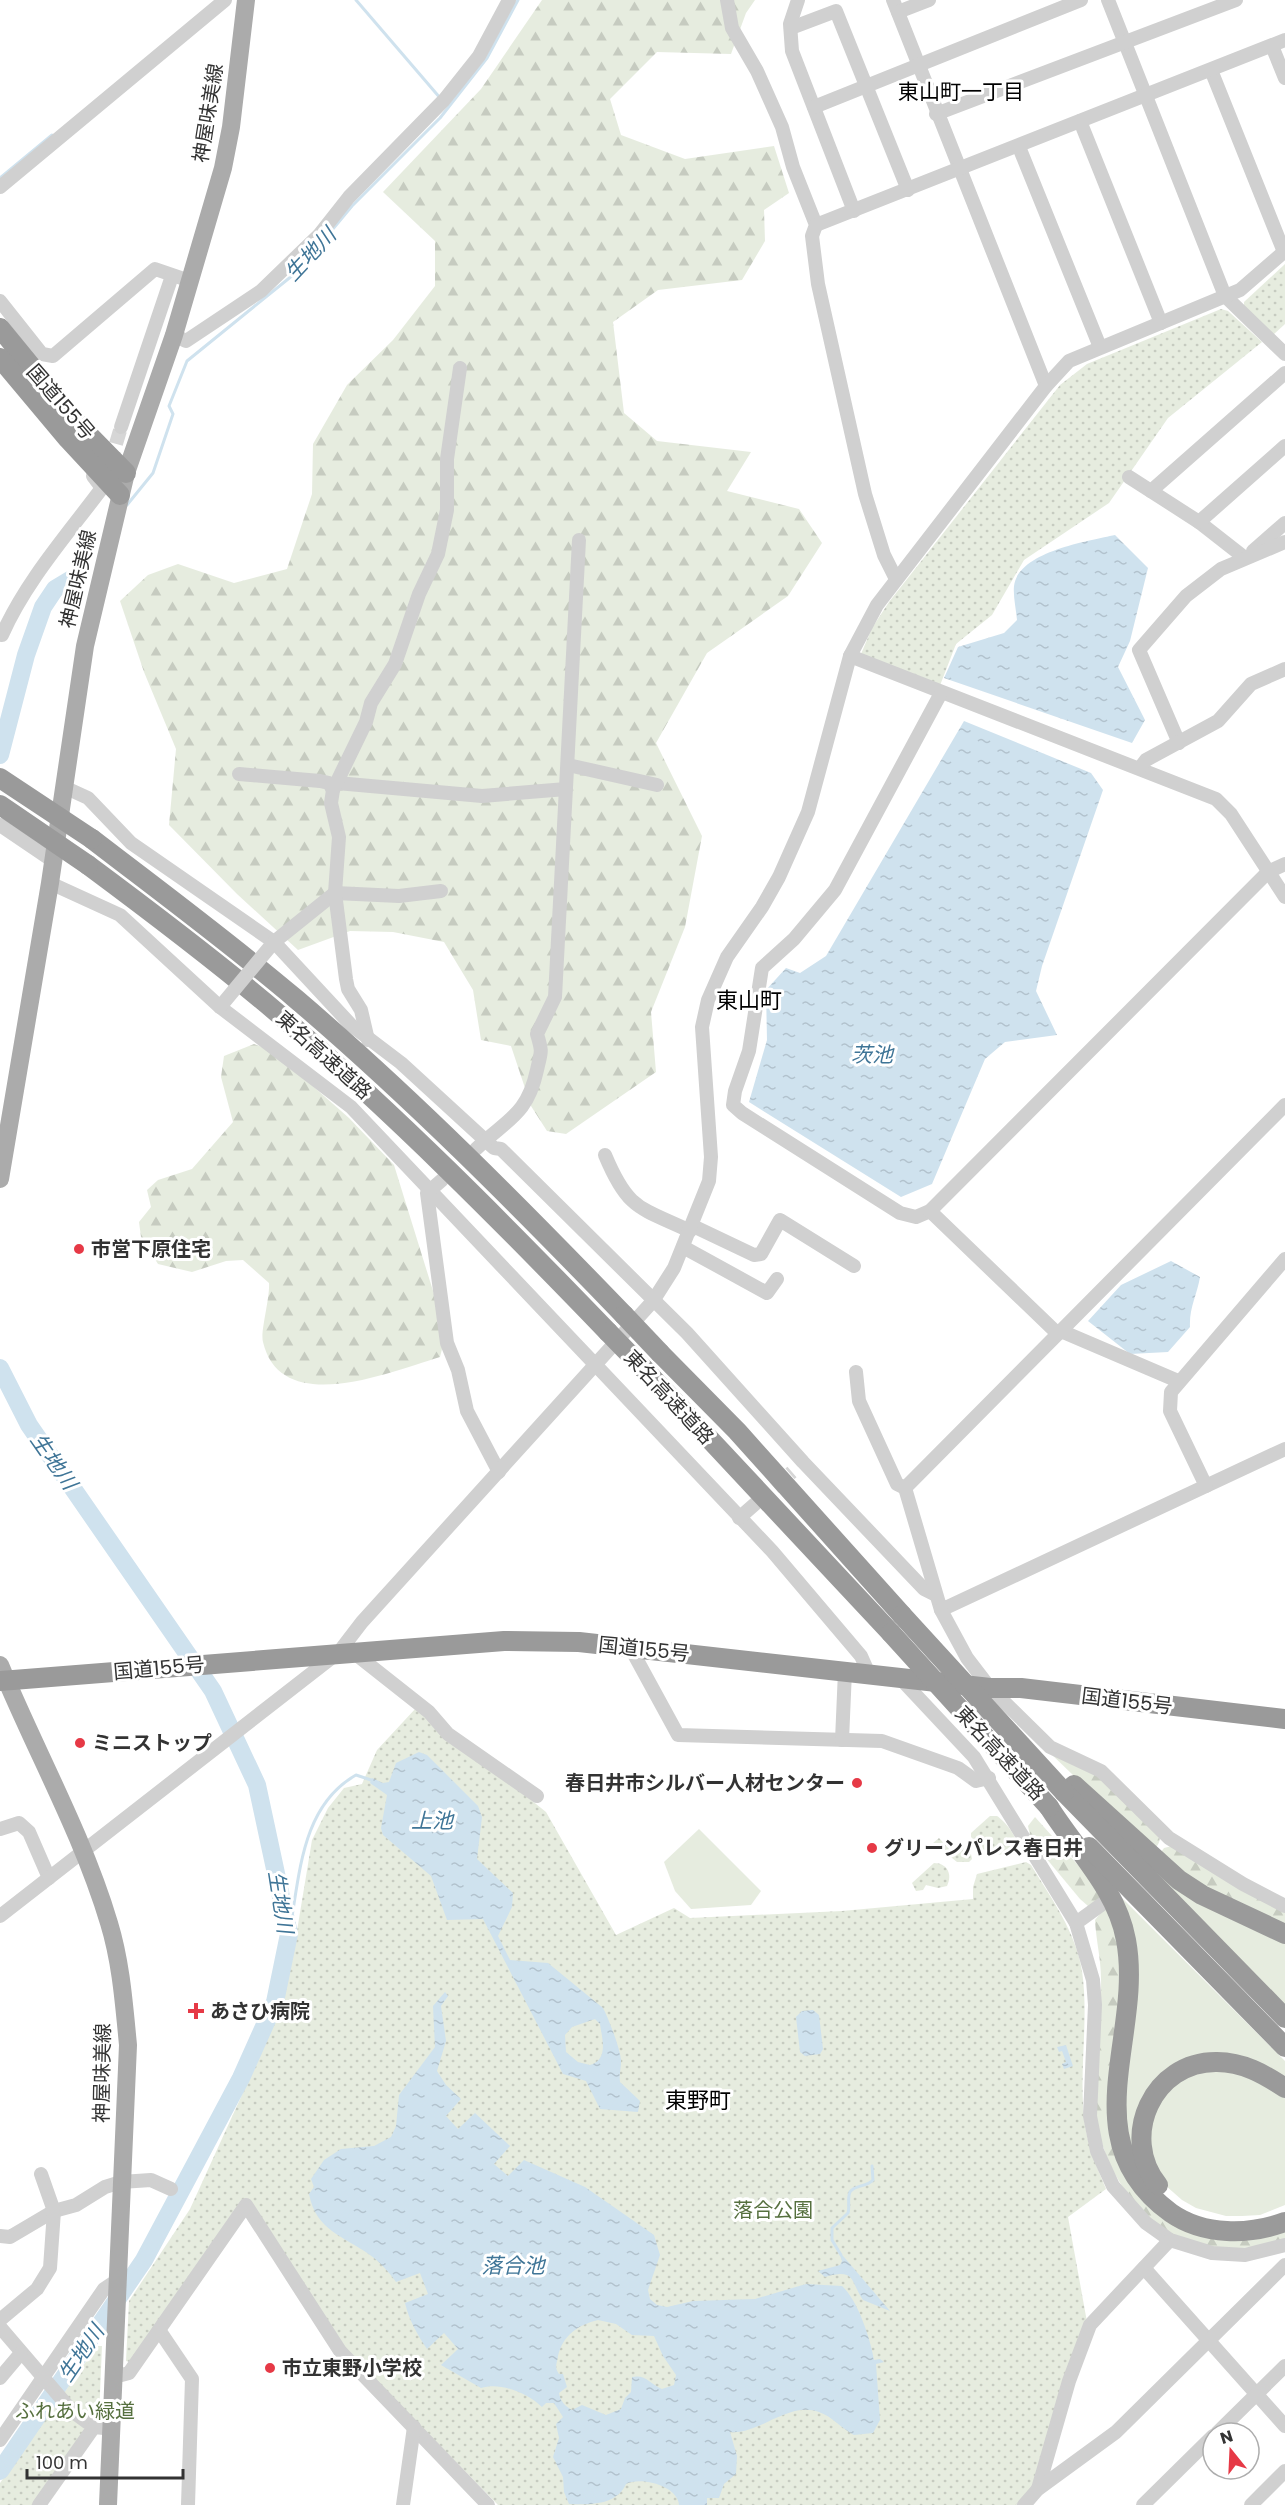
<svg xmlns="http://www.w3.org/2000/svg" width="1285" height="2505" viewBox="0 0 1285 2505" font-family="Poppins,'Noto Sans JP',sans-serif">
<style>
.grass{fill:#e6ecdf}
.forest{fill:url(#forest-firs)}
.park{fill:url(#park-dots)}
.water{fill:url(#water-ripples);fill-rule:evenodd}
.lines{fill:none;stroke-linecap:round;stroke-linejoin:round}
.stream{stroke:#cfe2ee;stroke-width:3}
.river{stroke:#cfe2ee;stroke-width:18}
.minor-tunnel{stroke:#d6d6d6;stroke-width:14;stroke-dasharray:14 7;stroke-linecap:butt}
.minor{stroke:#d0d0d0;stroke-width:14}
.major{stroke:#ababab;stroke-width:18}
.highway{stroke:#9a9a9a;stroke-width:20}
.minor-bridge{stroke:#d0d0d0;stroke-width:14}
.highway-bridge{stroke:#9a9a9a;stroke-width:20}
.poi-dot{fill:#e63946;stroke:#fff;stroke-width:2}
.labels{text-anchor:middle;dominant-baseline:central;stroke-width:6;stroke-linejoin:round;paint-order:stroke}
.street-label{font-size:20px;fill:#333;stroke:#fff}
.poi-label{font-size:20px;font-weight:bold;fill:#333;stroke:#fff;text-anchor:start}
.park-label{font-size:20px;fill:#56703f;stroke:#fff}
.neighbourhood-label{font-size:21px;fill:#000;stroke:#fff}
.water-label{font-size:21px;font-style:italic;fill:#3f7597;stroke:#fff}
.quarter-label{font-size:22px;fill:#000;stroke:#fff}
</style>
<defs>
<pattern id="forest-firs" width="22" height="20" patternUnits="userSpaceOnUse" patternTransform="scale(1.5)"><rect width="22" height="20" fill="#e6ecdf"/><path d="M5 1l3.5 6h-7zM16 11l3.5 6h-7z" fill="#c6cbc0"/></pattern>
<pattern id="park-dots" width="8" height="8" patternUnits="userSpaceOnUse" patternTransform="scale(1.5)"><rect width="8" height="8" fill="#e6ecdf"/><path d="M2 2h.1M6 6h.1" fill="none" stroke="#c6cbc0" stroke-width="1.8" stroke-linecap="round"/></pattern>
<pattern id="water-ripples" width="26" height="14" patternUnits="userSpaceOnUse" patternTransform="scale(1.5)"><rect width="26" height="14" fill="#cfe2ee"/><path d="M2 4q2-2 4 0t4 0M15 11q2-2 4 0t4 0" fill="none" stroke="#b2c2cd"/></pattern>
</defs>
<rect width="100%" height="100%" fill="#fff"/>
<g class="grass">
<path d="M699,1829L761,1891L751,1905L691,1909L675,1891L664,1862Z"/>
<path d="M1148,1867L1200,1902L1285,1939V2007Z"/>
<path d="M1112,1888L1285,2061V2082L1180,2063L1135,2150L1126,2144Z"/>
<path d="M1240,2071L1285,2095V2205L1260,2215L1242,2216H1226L1196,2208L1182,2200L1157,2178L1147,2151L1154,2103L1189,2072Z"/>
</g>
<g class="forest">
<path d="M542,0H755L746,13L731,54L657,52L610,99L621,135L685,159L774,146L789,193L764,210L765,241L742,280L658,290L613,322L624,413L657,441L751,452L727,491L799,509L822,543L788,596L707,653L656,743L702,836L685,927L651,1012L656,1072L566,1134L547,1131L531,1106L511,1046L481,1040L473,990L444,942L393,932L350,931L298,950L237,894L169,825L176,749L144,672L120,601L148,575L178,564L234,583L287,569L312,494L313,444L347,385L393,340L435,286V241L383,192L481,89Z"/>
<path d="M254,1044L273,1051L349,1118L394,1165L438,1307L444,1341L440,1357C390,1372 281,1418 263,1342C260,1332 270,1299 269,1283L243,1260L226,1261L192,1272L158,1264L141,1237L139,1222L151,1207L147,1190L158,1180L192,1169L233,1122L221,1077L224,1056Z"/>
<path d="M1048,1751L1095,1772L1159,1832C1161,1841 1159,1845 1152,1851Z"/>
<path d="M1035,1817L1086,1874L1103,1899L1097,1906H1088L1080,1899L1031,1840L1028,1826Z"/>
<path d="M1172,1846L1285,1910V1928L1236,1908L1158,1856L1164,1848Z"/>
<path d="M1107,1905L1114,1923L1122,1968L1108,2091L1164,2216L1285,2231V2240C1258,2247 1232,2252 1204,2246C1147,2234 1105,2176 1097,2121C1091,2074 1102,2026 1101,1979C1101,1959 1096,1940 1095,1920Z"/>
</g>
<g class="park">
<path d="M1285,264V324L1273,335L1244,308V302Z"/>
<path d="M1221,309L1228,311L1262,342L1168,418L1109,503L1024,560L992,615L956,644L939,688L861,654L872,628L889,602L1060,385L1087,364Z"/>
<path d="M416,1708L546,1812L616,1935L674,1908L690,1918L842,1911L973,1899V1887L977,1874L1026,1862L1031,1865C1051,1898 1076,1932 1082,1971C1089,2019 1079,2067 1084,2116C1086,2142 1096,2165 1106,2189L1068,2217L1087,2322L1036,2484L1016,2505H498L349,2353L248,2199L132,2363L126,2361L129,2301L190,2209L271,2031L292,1961L312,1840L328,1808L344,1788L362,1784L377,1750Z"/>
<path d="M990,1816H997C1006,1822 1021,1841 1017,1852L990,1856L971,1837V1833Z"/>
<path d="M939,1838L950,1850L961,1843L971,1854L972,1859L969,1862H957L937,1846L929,1852L927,1848Z"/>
<path d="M934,1863C947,1863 953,1874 947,1886L938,1888L926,1885L923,1890L916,1891L912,1883Z"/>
<path d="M97,2346H102L99,2417L84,2433L35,2505H0V2483Z"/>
</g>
<g class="water">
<path d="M1115,535L1148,568L1130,641L1118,667L1145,720L1132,743L944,678L958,647L1004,633L1017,620C1016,609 1013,596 1014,586C1018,552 1088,541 1115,535Z"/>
<path d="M964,721L1091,773L1103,790L1042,966L1036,991L1057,1035L1005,1042L985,1059L932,1184L901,1197L749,1102L767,1040L766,990L786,968L800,973L826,956Z"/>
<path d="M1171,1261L1200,1277C1197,1295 1189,1308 1190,1327L1168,1352L1130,1354L1088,1321L1121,1285Z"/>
<path d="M419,1752L427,1755L478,1806L482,1817L477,1859L513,1893L512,1907L498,1936L510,1960L548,1963L603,2008C608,2017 622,2053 621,2062C621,2069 619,2074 620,2082L640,2101L638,2112L600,2109L586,2081L563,2074L483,1919L447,1920L431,1876L383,1835L381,1828L387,1795L370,1783L372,1778L383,1783L389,1782L396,1763ZM595,2019L600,2024C602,2039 609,2059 590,2065L578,2062L566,2052L565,2035L572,2027Z"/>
<path d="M445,1992L448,1996L441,2006L446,2041L437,2071L446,2085L461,2099L446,2116L458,2129L475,2113L510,2146L494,2164L508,2176L524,2160L585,2187L654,2235L660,2255L648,2290L650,2299L657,2305L667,2307L693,2301L755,2299L806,2284L842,2286C858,2300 871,2341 874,2360L880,2359L884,2362L876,2364L880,2420L873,2433L854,2435C842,2429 833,2417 819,2412C788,2401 759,2435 730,2432L737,2456L736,2474L724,2484L719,2498H707V2505H679C678,2486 641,2476 626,2484C617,2505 590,2505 569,2504L564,2492L563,2477L553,2457L559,2438L556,2424L563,2417L554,2403H546L542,2407C527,2393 501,2382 481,2388L441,2365L458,2349L444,2333L427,2349C417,2334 409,2320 405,2303L428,2294L420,2273L396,2282C389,2272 380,2262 370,2255C344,2236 316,2231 309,2194L314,2187L311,2179L324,2160L341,2149L374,2146L391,2137L396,2126L399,2095L435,2047L433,2006ZM598,2320L616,2324L632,2335L654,2336L663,2356L676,2375L674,2385L662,2389C650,2384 646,2374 632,2377L631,2392L625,2398L621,2409L606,2415L582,2405L572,2410C565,2406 560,2401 559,2393L567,2387L563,2374H559C554,2367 557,2364 558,2356C563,2335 578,2325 598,2320Z"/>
<path d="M813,2010L819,2015L823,2049L820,2054L805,2056L800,2052L796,2017L802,2011Z"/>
<path d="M1066,2045L1073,2066L1064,2069L1062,2064L1066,2062L1062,2051L1059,2052L1057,2047Z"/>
<path d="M839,2252L844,2257L890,2311L863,2300C850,2281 856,2268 825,2277L818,2271L840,2265L842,2261Z"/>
</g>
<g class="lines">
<g class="stream">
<path d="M356,0L441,99"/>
<path d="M0,178L52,135"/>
<path d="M127,505L153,473L173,414L169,406L187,361L298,271L352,206L440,118L487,58L518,0"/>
<path d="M289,1934C300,1877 300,1807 356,1775L371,1780"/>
<path d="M841,2255L832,2240V2228L848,2213C850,2207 847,2199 850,2192C854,2185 867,2187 873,2180L872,2166"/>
</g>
<g class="river">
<path d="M0,755L26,655L43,607L55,589L70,580"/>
<path d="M0,1368L29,1425L213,1691L257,1785L289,1934L275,2002L241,2078L144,2260L0,2471"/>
</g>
<g class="minor-tunnel">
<path d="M110,464L121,427"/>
<path d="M758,1501L792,1472"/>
</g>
<g class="minor">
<path d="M727,0L732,28L757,71L782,127L793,167L816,225L812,236L818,284L865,494L884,555L896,579"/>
<path d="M798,0L790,24L792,51L854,211"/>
<path d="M893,0L1046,386"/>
<path d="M1108,0L1225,296L1285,354"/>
<path d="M898,12L929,0"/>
<path d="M791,28L836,11L908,190"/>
<path d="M1272,46L1285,78"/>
<path d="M1211,70L1284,252"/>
<path d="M814,107L1081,0"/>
<path d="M936,114L1236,0"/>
<path d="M1080,121L1161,323"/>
<path d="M1019,147L1100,347"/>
<path d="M0,187L225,0"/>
<path d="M816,225L1285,40"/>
<path d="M0,301L42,354L53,356L155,269L190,281"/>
<path d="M174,335L186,341L261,291L319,235L349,197L444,100L479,56L509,0"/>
<path d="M121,427L172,276"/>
<path d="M1129,477L1199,522L1245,558"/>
<path d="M1151,491L1285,373"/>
<path d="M1199,522L1285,446"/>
<path d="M1253,551L1285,523"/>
<path d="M0,633L2,635C26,581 67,535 102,488L93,476"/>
<path d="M850,656L1216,799L1231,814L1285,897"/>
<path d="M941,693L835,890L794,939L762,968L749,1051L735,1091L733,1105L742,1113L900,1213L916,1217L930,1211L1268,872L1285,864"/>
<path d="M1179,743L1139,650L1186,596L1221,569L1285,542"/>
<path d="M568,765L657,785"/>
<path d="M1140,768L1146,760L1218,721L1251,684L1285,669"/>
<path d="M239,774L320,781L329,783L333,790"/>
<path d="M337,783L482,796L566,789"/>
<path d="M64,787L88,798L131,843L274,942L351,1025L401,1063L485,1140L494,1148L501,1149L687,1333L803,1462L924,1589L936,1595"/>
<path d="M0,825L53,861"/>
<path d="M50,883L120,915L220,1007L351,1107L772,1551L861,1656L869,1674"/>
<path d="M274,942L335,893L399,896L441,891"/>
<path d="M368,1040L361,1010L348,989L346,979L335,893L339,837L331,803L333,790L366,722L371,703L395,664L419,594L438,554L447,510V459L460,368"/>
<path d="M476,1149C507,1119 527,1116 537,1070C541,1051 543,1054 537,1034L555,997L579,540"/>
<path d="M605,1155C628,1210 639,1207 690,1231"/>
<path d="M442,1180L427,1193L447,1343L458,1370L467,1411L499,1472"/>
<path d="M930,1211L1058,1334"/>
<path d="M693,1226L754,1255L761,1254L780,1220L854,1266"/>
<path d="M683,1247L767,1293L777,1279"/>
<path d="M1061,1331L1178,1381"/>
<path d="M856,1372L859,1401L897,1484L905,1488L941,1610L1285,1449"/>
<path d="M1206,1486L1170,1411L1171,1392L1285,1259"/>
<path d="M905,1488L1285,1105"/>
<path d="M739,1518L755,1504"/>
<path d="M941,1610L967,1658L990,1688L1050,1747L1101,1771L1169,1838L1243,1884L1285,1906"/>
<path d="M630,1647L678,1735L882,1741L958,1768L976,1781L989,1778"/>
<path d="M353,1652L429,1712L448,1734L537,1796"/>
<path d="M899,1677L974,1757L1076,1923L1093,1980L1095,2005L1090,2116L1097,2151L1113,2186L1146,2223L1170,2240L1212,2253L1245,2255L1285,2245"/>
<path d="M842,1740L845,1671"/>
<path d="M0,1829L19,1823L29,1832L49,1878"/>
<path d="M0,1916L339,1652L362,1622L653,1301L674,1268L709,1181L711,1157L702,1027L708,1000L727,957L762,907L779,877L808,812L850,656L877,605L1046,386L1069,361L1240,290L1285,251"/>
<path d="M1076,1923L1105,1902"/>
<path d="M0,2236L10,2237L54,2211L76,2205L105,2187L121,2182L151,2180L171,2189"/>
<path d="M1144,2268L1285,2426"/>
<path d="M0,2320L37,2289L50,2268L54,2211L41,2174"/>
<path d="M0,2327L72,2411L87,2422L112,2428"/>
<path d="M159,2330L192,2379L188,2505"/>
<path d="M114,2377L129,2373L246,2205L340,2351L488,2505"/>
<path d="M0,2378L21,2353"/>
<path d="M1217,2433L1285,2366"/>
<path d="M0,2440L104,2289L116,2281"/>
<path d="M1038,2489L1069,2381L1090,2325L1170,2240"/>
<path d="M39,2505L94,2427L104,2428"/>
<path d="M403,2505L414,2427"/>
<path d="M1024,2505L1038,2489L1116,2432L1285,2265"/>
<path d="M1143,2505L1213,2436"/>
<path d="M1251,2505L1285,2471"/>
</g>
<g class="major">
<path d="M0,1179L50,883L85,646L126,473L174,335L223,168L231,127L246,0"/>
<path d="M0,1665C35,1750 82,1833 109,1923C121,1962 124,2004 128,2045L108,2505"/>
</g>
<g class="highway">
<path d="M0,328L80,426L126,473"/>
<path d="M0,358L68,439L120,495"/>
<path d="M92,839C161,892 230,943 296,999C411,1097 519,1206 624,1315"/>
<path d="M88,865C154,914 219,963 281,1016C396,1115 503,1223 608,1332"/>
<path d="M660,1353L737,1431L902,1615"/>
<path d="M644,1369L891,1633"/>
<path d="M0,1681L504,1641L579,1642L990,1688H1021L1285,1719"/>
<path d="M1074,1785L1179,1880L1202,1895L1285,1934"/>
<path d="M1064,1792L1285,2018"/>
<path d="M1049,1807C1076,1850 1117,1889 1126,1940C1144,2036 1070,2140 1171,2213C1204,2236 1249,2235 1285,2222"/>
<path d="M1089,1847L1285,2047"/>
<path d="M1158,2185C1119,2137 1153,2061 1217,2062C1243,2062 1264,2074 1285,2088"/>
</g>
<path class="minor-bridge" d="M220,1007L274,942"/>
<g class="highway-bridge">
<path d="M0,778L92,839"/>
<path d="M0,805L88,865"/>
<path d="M624,1315L660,1353"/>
<path d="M608,1332L644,1369"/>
<path d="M902,1615L1064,1792"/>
<path d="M891,1633L1049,1807"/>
</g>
</g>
<g class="poi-dot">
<circle cx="79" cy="1249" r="6"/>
<circle cx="80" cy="1743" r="6"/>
<circle cx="857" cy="1783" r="6"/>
<circle cx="872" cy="1848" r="6"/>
<path d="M193 2002h6v6h6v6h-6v6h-6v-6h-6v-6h6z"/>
<circle cx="270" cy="2368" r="6"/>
</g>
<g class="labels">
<g class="street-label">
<text transform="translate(208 113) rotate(-81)">神屋味美線</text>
<text transform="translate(61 402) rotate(49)">国道155号</text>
<text transform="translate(78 579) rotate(-77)">神屋味美線</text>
<text transform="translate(324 1055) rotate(42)">東名高速道路</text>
<text transform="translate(669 1397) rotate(47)">東名高速道路</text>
<text transform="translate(644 1649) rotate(6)">国道155号</text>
<text transform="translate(159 1668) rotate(-5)">国道155号</text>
<text transform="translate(1127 1701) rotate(7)">国道155号</text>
<text transform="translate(1000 1753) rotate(47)">東名高速道路</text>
<text transform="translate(102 2073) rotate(-89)">神屋味美線</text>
</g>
<g class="poi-label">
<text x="91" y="1249">市営下原住宅</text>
<text x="92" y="1743">ミニストップ</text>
<text x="845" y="1783" text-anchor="end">春日井市シルバー人材センター</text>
<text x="884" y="1848">グリーンパレス春日井</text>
<text x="210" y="2011">あさひ病院</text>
<text x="282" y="2368">市立東野小学校</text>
</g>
<g class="park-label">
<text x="773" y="2210">落合公園</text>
<text x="75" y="2411">ふれあい緑道</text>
</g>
<g class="neighbourhood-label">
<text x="961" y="91">東山町一丁目</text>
</g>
<g class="water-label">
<text transform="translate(310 254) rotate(-47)">生地川</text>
<text x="872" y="1054">茨池</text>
<text transform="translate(54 1461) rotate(55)">生地川</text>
<text x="432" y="1820">上池</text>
<text transform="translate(281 1902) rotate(81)">生地川</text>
<text x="513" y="2265">落合池</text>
<text transform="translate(81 2353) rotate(-56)">生地川</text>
</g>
<g class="quarter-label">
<text x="749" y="1000">東山町</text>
<text x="698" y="2100">東野町</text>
</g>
</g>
<g transform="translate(1231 2451) rotate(342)"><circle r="28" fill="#ffffff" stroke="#adadad" stroke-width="1.5"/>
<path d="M0-4.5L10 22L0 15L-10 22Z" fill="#e63946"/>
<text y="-9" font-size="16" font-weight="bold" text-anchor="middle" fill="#333333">N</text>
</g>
<path d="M27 2469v9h156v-9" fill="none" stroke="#333333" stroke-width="3"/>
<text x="36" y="2469" font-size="18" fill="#333333" stroke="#ffffff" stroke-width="4.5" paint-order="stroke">100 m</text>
</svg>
